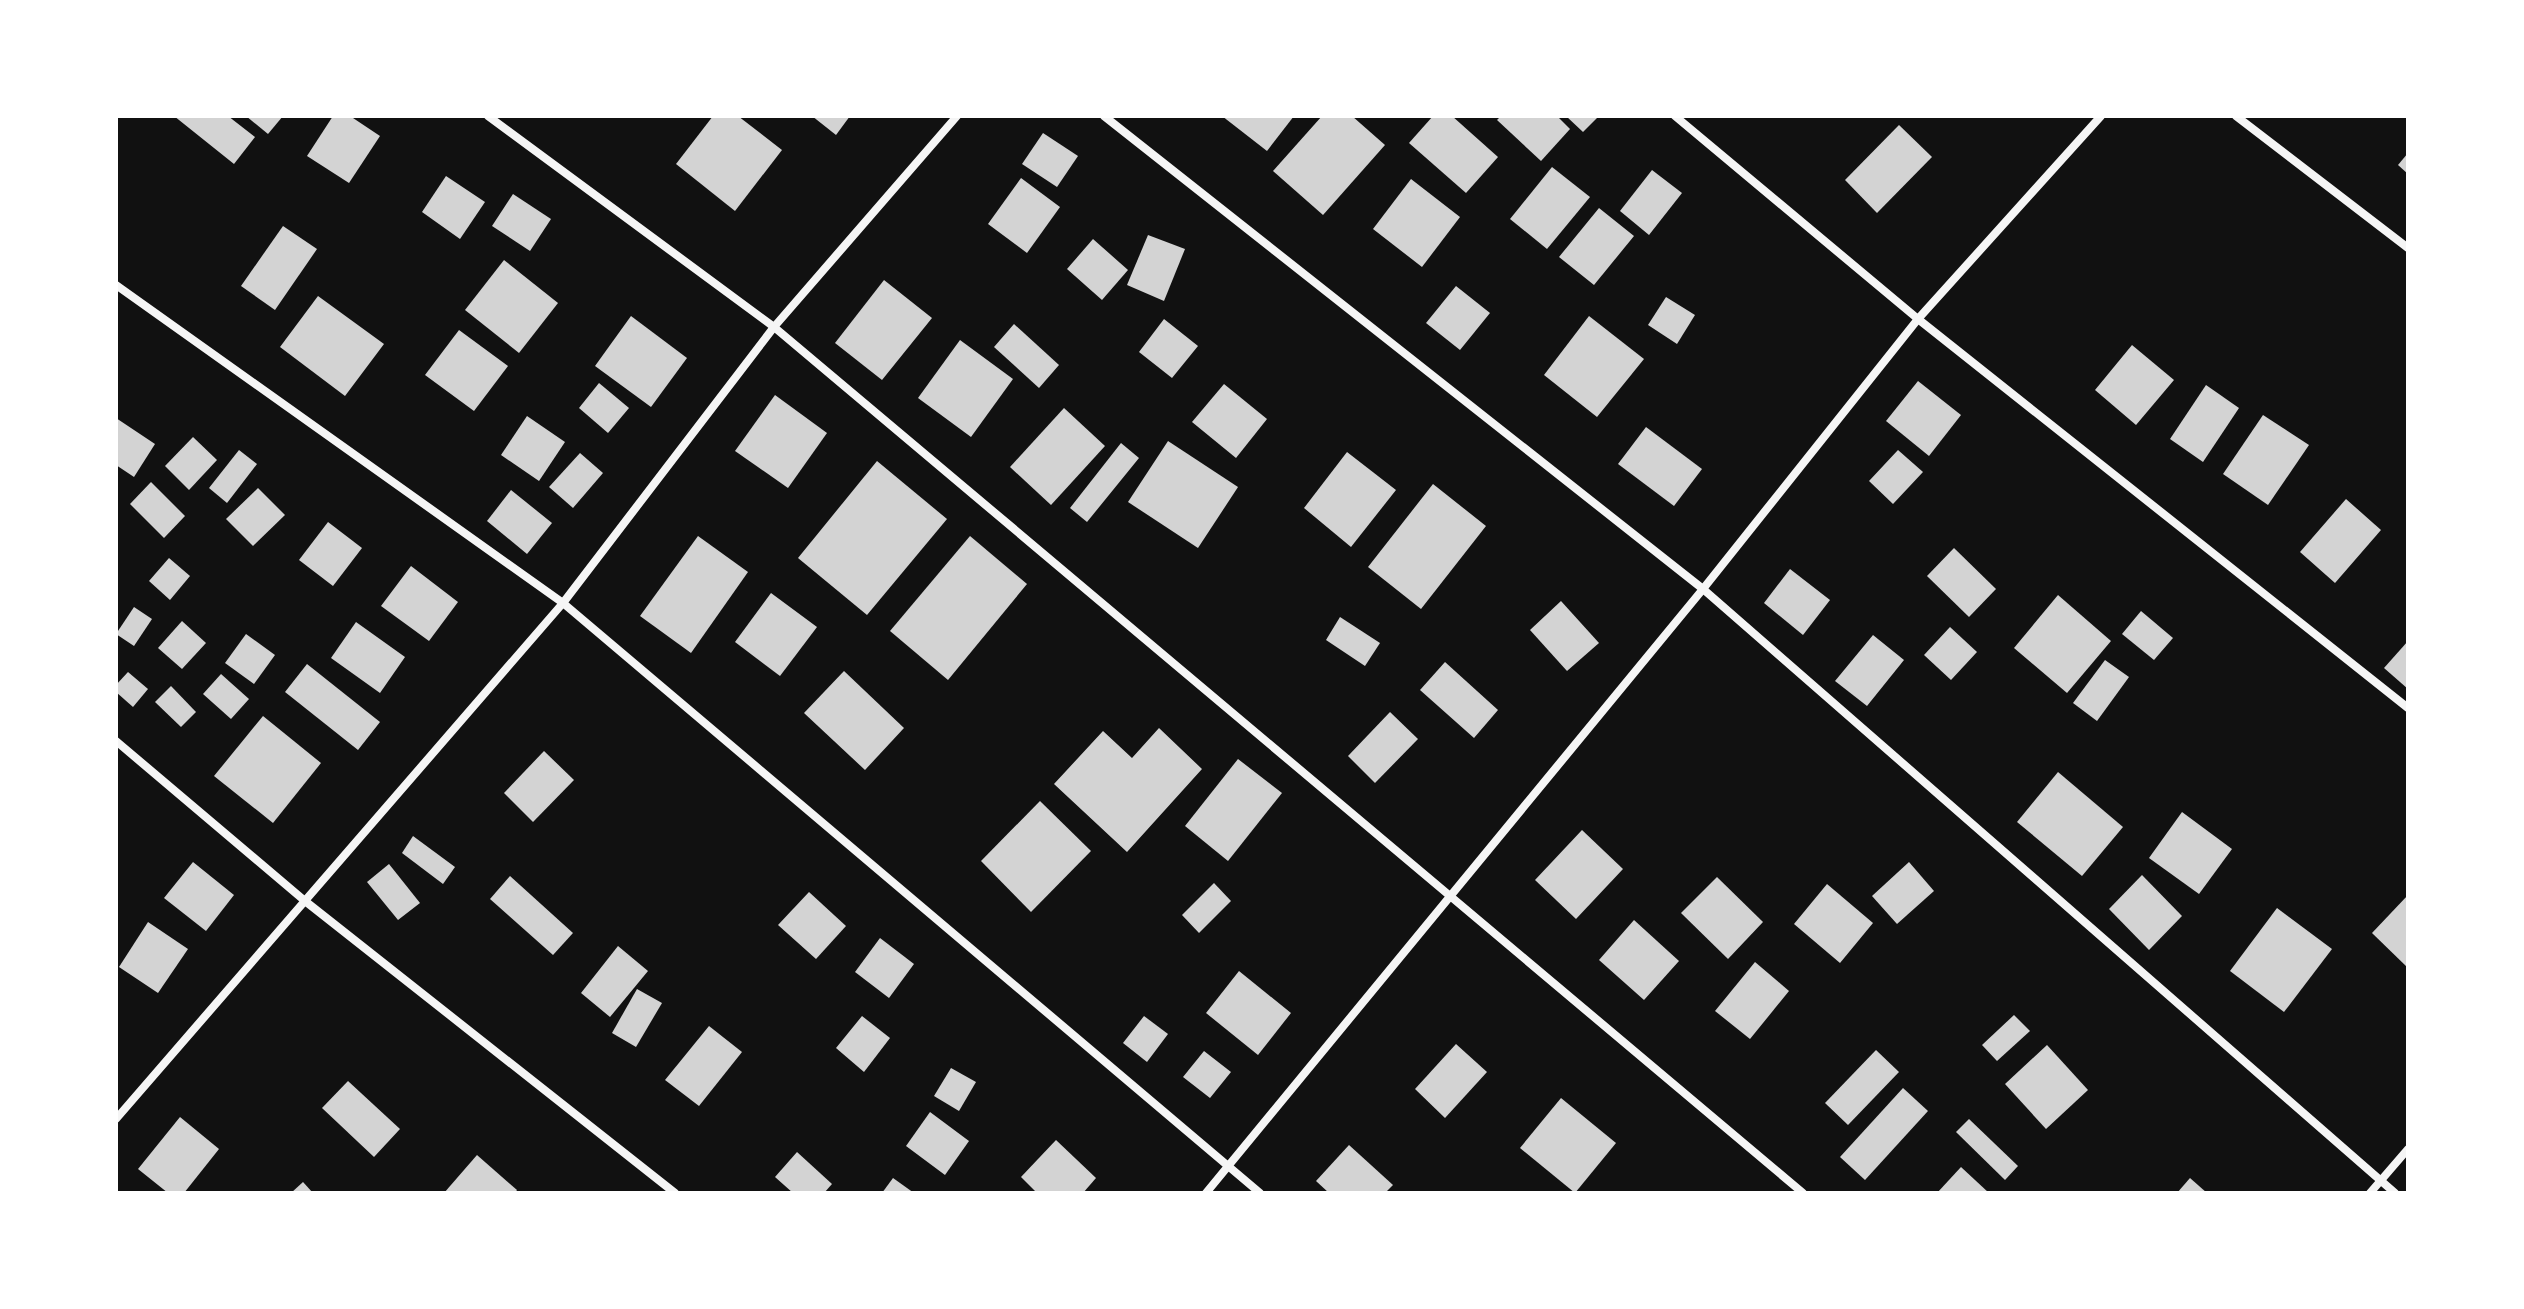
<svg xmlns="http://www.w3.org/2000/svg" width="2524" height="1309" viewBox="0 0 2524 1309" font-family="Quicksand,sans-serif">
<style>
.building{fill:#d3d3d3}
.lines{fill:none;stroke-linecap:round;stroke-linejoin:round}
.minor{stroke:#f5f5f5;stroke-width:8}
</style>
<rect width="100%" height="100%" fill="#111"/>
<g class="building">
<path d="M174,116H228L255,137L234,164Z"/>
<path d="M246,116H283L268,134Z"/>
<path d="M333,116H350L380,136L349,183L307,156Z"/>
<path d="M713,116H738L782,150L735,211L676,164Z"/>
<path d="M812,116H850L836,135Z"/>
<path d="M1222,116H1294L1267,151Z"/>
<path d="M1322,116H1352L1385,145L1323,215L1273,171Z"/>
<path d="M1433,116H1452L1498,157L1466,193L1409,143Z"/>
<path d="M1501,116H1557L1570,129L1541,161L1497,120Z"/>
<path d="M1566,116H1599L1583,132Z"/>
<path d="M1899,125L1932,157L1877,213L1845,180Z"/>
<path d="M1043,133L1078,156L1057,187L1022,164Z"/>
<path d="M2408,153V174L2398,165Z"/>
<path d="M1552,167L1590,197L1547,249L1510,219Z"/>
<path d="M1652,170L1682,193L1649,235L1620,211Z"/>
<path d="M446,176L485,202L460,239L422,212Z"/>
<path d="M1021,178L1060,207L1027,253L988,224Z"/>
<path d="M1411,179L1460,217L1422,267L1373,229Z"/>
<path d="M513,194L551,219L530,251L492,226Z"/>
<path d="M1599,208L1634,236L1594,285L1559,257Z"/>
<path d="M283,226L317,249L275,310L241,286Z"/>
<path d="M1148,235L1185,249L1164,301L1127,285Z"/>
<path d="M1093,239L1128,270L1102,300L1067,269Z"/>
<path d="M504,260L558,303L519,353L465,310Z"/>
<path d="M884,280L932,318L882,380L835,343Z"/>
<path d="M1456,286L1490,313L1460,350L1426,323Z"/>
<path d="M318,296L384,344L345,396L280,347Z"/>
<path d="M1666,297L1695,315L1677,344L1648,325Z"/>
<path d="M631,316L687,358L651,407L595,366Z"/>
<path d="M1589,316L1644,359L1597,417L1544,375Z"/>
<path d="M1164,319L1198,346L1172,378L1139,352Z"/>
<path d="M1014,324L1059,365L1039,388L994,347Z"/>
<path d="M459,330L508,366L474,411L425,375Z"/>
<path d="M960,340L1013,379L971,437L918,398Z"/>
<path d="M2132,345L2174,380L2136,425L2095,390Z"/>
<path d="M1918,381L1961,415L1929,456L1886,421Z"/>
<path d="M599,383L629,408L608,433L579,408Z"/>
<path d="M1224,384L1267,419L1236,458L1192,422Z"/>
<path d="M2206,385L2239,408L2203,462L2170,439Z"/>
<path d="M775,395L827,433L788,488L735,451Z"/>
<path d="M1064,408L1105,446L1051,505L1010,467Z"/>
<path d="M2263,415L2309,445L2268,505L2223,474Z"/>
<path d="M527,416L565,442L539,481L501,455Z"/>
<path d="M116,418L155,444L134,477L116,465Z"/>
<path d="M1646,427L1702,469L1674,506L1618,464Z"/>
<path d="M193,437L217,460L189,490L165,466Z"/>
<path d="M1168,441L1238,487L1198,548L1128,502Z"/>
<path d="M1121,443L1139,458L1087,522L1070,508Z"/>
<path d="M239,450L257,464L227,503L209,488Z"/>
<path d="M1898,450L1923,472L1893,504L1869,481Z"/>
<path d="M1347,452L1396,490L1351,547L1304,508Z"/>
<path d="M580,453L603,473L573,508L549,487Z"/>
<path d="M877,461L947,519L867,615L798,558Z"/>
<path d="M151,482L185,516L164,538L130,504Z"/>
<path d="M1433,484L1486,526L1421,609L1368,567Z"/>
<path d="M258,488L285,515L253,546L226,519Z"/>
<path d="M511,490L552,523L527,554L487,521Z"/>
<path d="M2346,499L2381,530L2335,583L2300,552Z"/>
<path d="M328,522L362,548L333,586L299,560Z"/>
<path d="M698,536L748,572L691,653L640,616Z"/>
<path d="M970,536L1027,584L948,680L890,631Z"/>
<path d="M1954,548L1996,589L1969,617L1927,576Z"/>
<path d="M169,558L190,576L170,600L149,581Z"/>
<path d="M411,566L458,602L429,641L381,606Z"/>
<path d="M1790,569L1830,600L1803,635L1764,603Z"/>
<path d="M771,593L817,627L780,676L735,642Z"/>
<path d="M2058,595L2111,641L2067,693L2014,648Z"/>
<path d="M1561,601L1599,643L1567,671L1530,630Z"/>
<path d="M134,607L152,619L134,646L116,634Z"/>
<path d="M2141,611L2173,638L2154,660L2122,634Z"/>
<path d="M1340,617L1380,643L1365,666L1326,640Z"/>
<path d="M182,621L206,643L182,669L158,648Z"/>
<path d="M356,622L405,657L380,693L331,658Z"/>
<path d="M1950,627L1977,652L1951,680L1924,655Z"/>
<path d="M246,634L275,655L254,684L225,663Z"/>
<path d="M1873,635L1904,660L1867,706L1835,681Z"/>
<path d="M2408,641V689L2384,668Z"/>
<path d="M2105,660L2129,677L2097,721L2073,703Z"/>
<path d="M1445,662L1498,710L1474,738L1420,690Z"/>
<path d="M307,664L380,722L358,750L285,692Z"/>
<path d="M844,671L904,728L865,770L804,713Z"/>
<path d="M128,672L148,689L133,707L116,692V685Z"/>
<path d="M221,674L249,699L231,719L203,694Z"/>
<path d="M171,686L196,712L181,727L155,702Z"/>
<path d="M1390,712L1418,739L1375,783L1348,756Z"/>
<path d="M263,716L321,763L273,823L214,776Z"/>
<path d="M1159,728L1202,769L1127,852L1054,784L1103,731L1132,758Z"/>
<path d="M544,751L574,780L533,822L504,793Z"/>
<path d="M1238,759L1282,793L1228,861L1185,826Z"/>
<path d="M2058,772L2123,827L2082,876L2017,822Z"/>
<path d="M1040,801L1091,851L1031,912L981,861Z"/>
<path d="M2182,812L2232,849L2199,894L2149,858Z"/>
<path d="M1582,830L1623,869L1576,919L1535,880Z"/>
<path d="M413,836L455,867L443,884L402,853Z"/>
<path d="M193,862L234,895L206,931L164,898Z"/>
<path d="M1909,862L1934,891L1897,924L1872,896Z"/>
<path d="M389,864L420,903L398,920L367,882Z"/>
<path d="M2142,875L2182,916L2149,950L2109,909Z"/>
<path d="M510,876L573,933L553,955L490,899Z"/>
<path d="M1717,877L1763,922L1728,959L1681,913Z"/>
<path d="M1214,883L1231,901L1199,933L1182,915Z"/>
<path d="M1827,884L1873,923L1840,963L1794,924Z"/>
<path d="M809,892L846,926L816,959L778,925Z"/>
<path d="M2408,895V968L2372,933Z"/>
<path d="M2277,908L2332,949L2284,1012L2230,971Z"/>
<path d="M1634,920L1679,961L1644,1000L1599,960Z"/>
<path d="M148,922L188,949L158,993L119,967Z"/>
<path d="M880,938L914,964L889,998L855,972Z"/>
<path d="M618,946L648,971L610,1017L581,993Z"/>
<path d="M1755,962L1789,991L1750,1039L1715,1011Z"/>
<path d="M1239,971L1291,1013L1258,1055L1206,1013Z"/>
<path d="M637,989L662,1003L636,1047L612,1033Z"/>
<path d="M2014,1015L2030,1031L1997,1061L1982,1045Z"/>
<path d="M862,1016L890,1038L864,1072L836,1048Z"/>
<path d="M1144,1016L1168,1034L1147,1062L1123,1043Z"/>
<path d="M709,1026L742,1052L699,1106L665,1080Z"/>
<path d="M1456,1044L1487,1072L1445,1118L1415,1089Z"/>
<path d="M2047,1045L2088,1090L2046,1129L2005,1084Z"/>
<path d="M1876,1050L1899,1072L1848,1125L1825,1103Z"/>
<path d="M1204,1051L1231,1072L1210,1098L1183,1077Z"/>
<path d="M951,1068L976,1082L959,1111L934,1096Z"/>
<path d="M348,1081L400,1129L374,1157L322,1108Z"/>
<path d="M1903,1088L1928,1111L1865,1180L1840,1157Z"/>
<path d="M1561,1098L1616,1143L1575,1193L1520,1148Z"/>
<path d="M930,1112L969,1141L945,1175L906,1146Z"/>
<path d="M180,1117L219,1149L184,1193H168L138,1169Z"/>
<path d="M1969,1119L2018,1166L2005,1180L1956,1132Z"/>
<path d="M1056,1140L1096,1178L1083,1193H1037L1021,1177Z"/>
<path d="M1349,1145L1393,1185L1385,1193H1329L1316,1181Z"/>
<path d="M797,1152L832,1184L824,1193H793L775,1177Z"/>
<path d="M477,1155L517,1190L515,1193H444Z"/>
<path d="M1961,1167L1989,1193H1937Z"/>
<path d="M893,1178L914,1193H882Z"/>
<path d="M2190,1178L2207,1193H2177Z"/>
<path d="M303,1182L313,1193H291Z"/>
</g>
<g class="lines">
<g class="minor">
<path d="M488,116L774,327L1803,1193"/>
<path d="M1104,116L1703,589L2395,1193"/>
<path d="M1675,116L1918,319L2408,708"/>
<path d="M2236,116L2408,248"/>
<path d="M116,285L563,603L1260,1193"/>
<path d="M116,741L305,901L675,1193"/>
<path d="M116,1119L563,603L774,327L957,116"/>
<path d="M1206,1193L1703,589L1918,319L2101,116"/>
<path d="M2370,1193L2408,1149"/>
</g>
</g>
<rect width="2524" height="1309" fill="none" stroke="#ffffff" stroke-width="236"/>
</svg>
